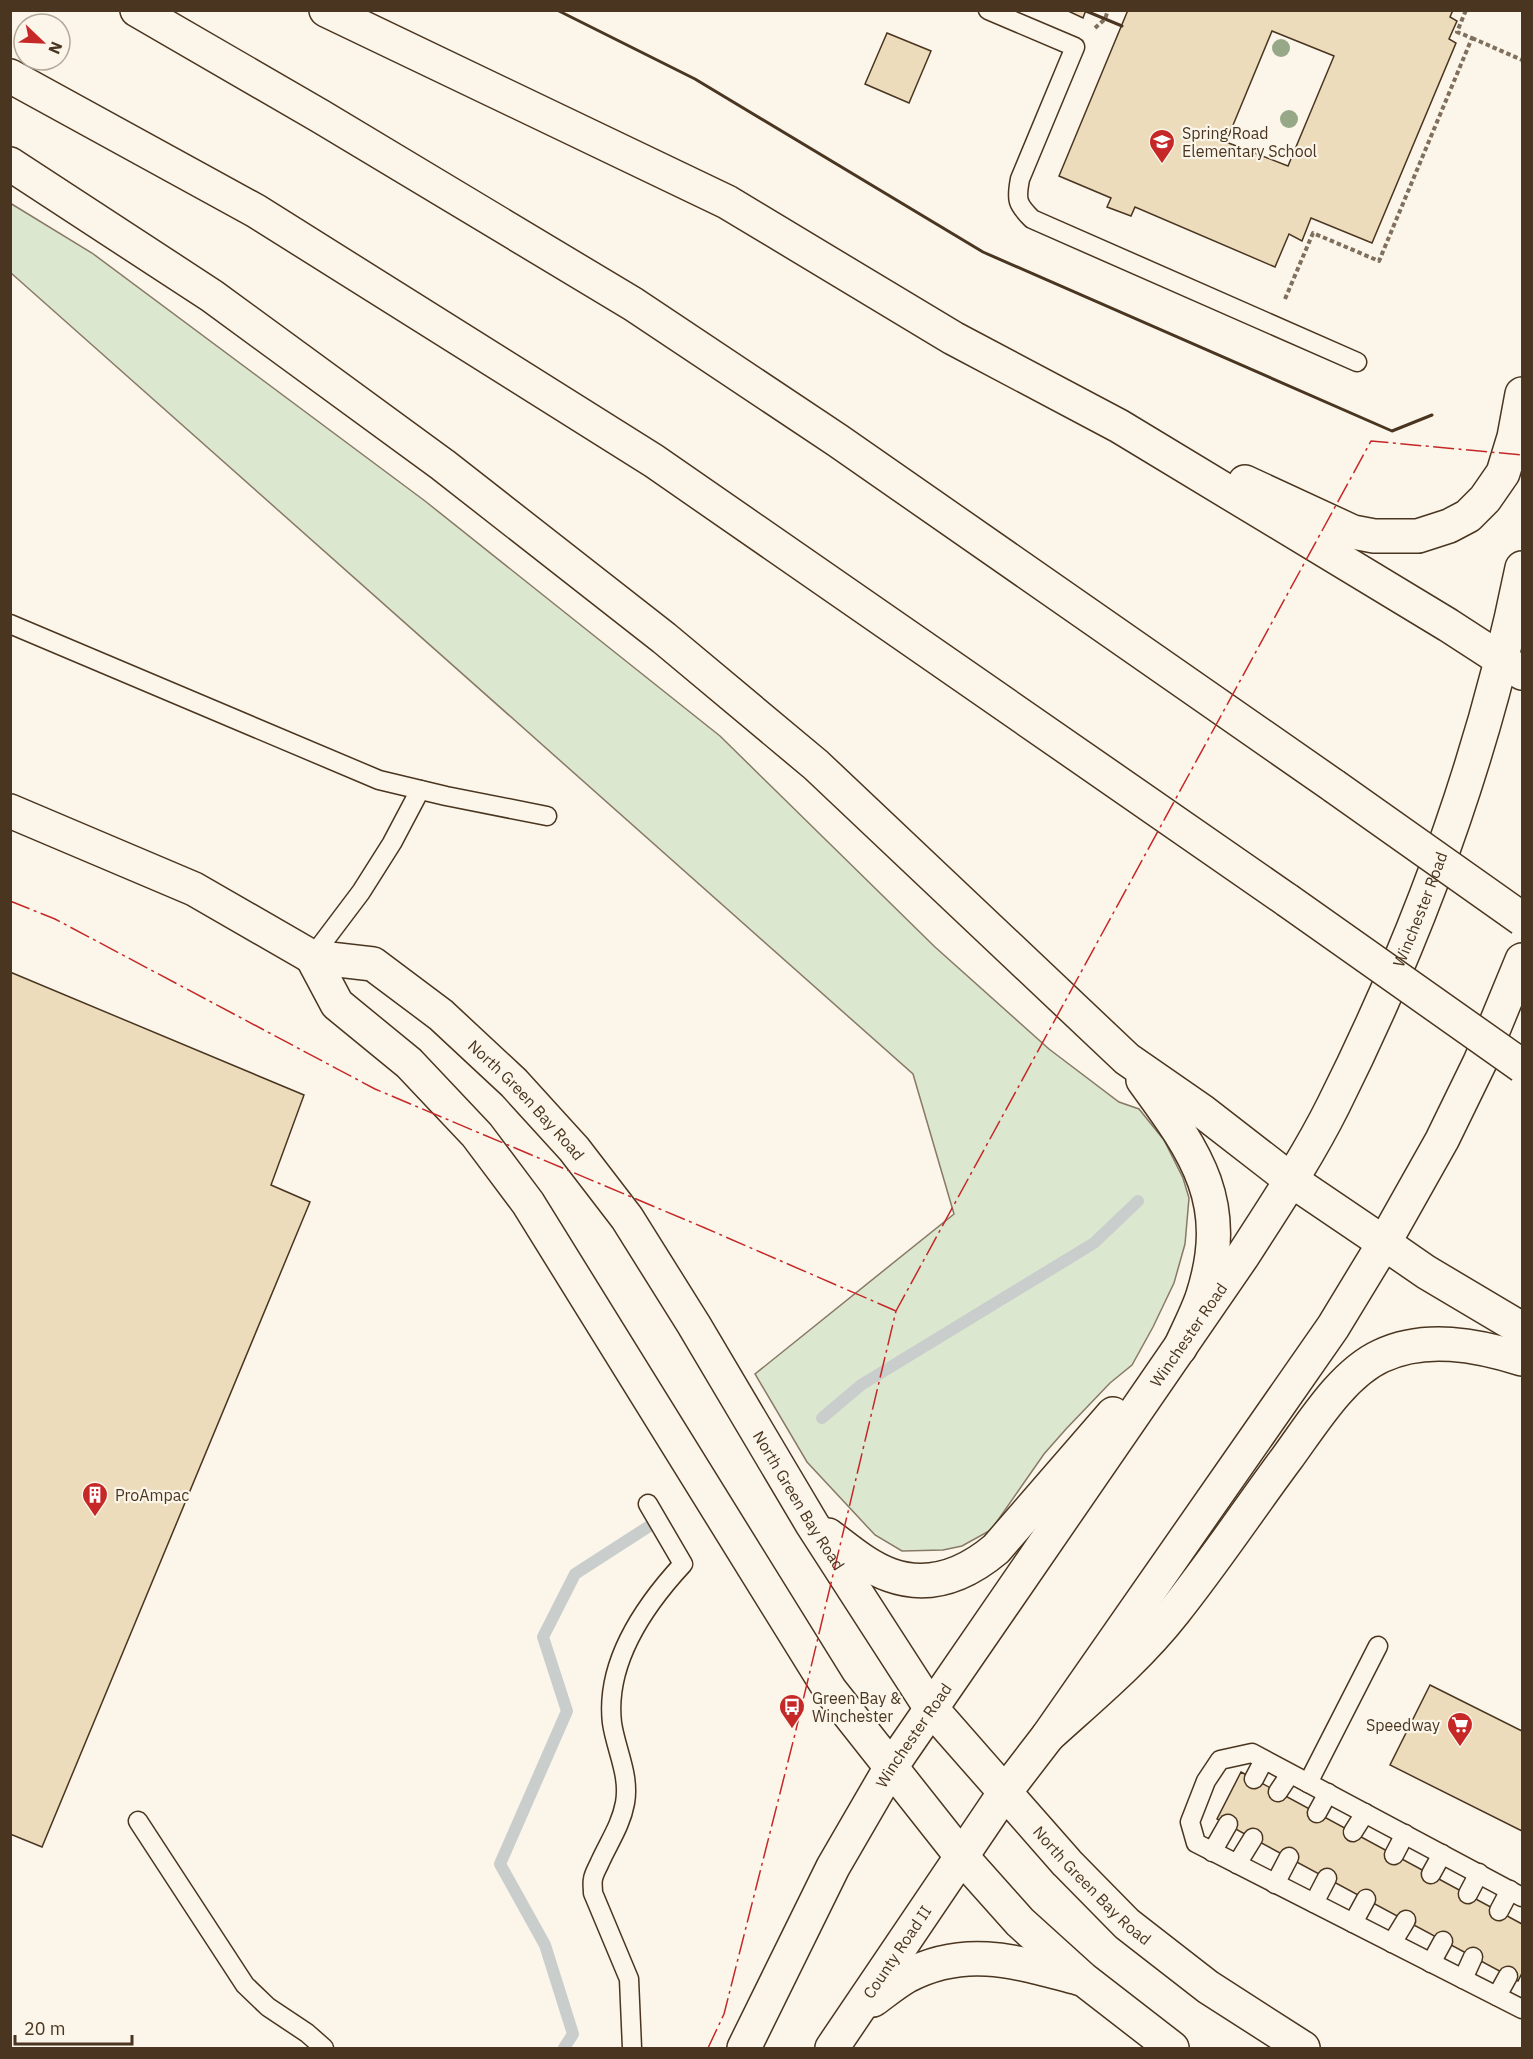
<svg xmlns="http://www.w3.org/2000/svg" width="1533" height="2059" viewBox="0 0 1533 2059" font-family="'IBM Plex Sans',sans-serif">
<style>
.green{fill:#dce7d0;stroke:#887966;stroke-width:1.5}
.lines{fill:none;stroke-linecap:round;stroke-linejoin:round}
.stream{stroke:#c9cecd;stroke-width:12}
.building{fill:#ecdcbc;stroke:#4a3520;stroke-width:1.5;fill-rule:evenodd}
.lane-casing{stroke:#4a3520;stroke-width:21}
.secondary-casing{stroke:#4a3520;stroke-width:36}
.highway-casing{stroke:#4a3520;stroke-width:36}
.path{stroke:#7f6f5c;stroke-width:4;stroke-dasharray:4.5 3;stroke-linecap:butt}
.lane{stroke:#fbf6e9;stroke-width:18}
.secondary{stroke:#fbf6e9;stroke-width:33}
.highway{stroke:#fbf6e9;stroke-width:33}
.highway-bridge-casing{stroke:#4a3520;stroke-width:36;stroke-linecap:butt}
.highway-bridge{stroke:#fbf6e9;stroke-width:33}
.wall{stroke:#4a3520;stroke-width:3}
.power{stroke:#c62828;stroke-width:1.5;stroke-dasharray:21 4.5 3 4.5;stroke-linecap:butt}
.tree{fill:#96a887}
.labels{text-anchor:middle;dominant-baseline:central;stroke-width:4.5;stroke-linejoin:round;paint-order:stroke}
.poi-label{font-size:16px;fill:#4a3520;stroke:#fbf6e9;text-anchor:start}
.street-label{font-size:16px;fill:#4a3520;stroke:#fbf6e9}
</style>
<rect width="100%" height="100%" fill="#fbf6e9"/>
<path class="green" d="M10,203L92,253L425,501L720,736L935,947L1049,1049L1119,1102L1139,1109L1164,1140L1183,1178L1189,1198L1185,1244L1174,1283L1153,1327L1132,1365L1110,1383L1066,1429L1044,1454L991,1530L962,1546L943,1550L902,1551L875,1535L807,1462L755,1374L954,1214L913,1074L11,273Z"/>
<g class="lines">
<g class="stream">
<path d="M822,1418L861,1385L1094,1243L1138,1201"/>
<path d="M564,2048L573,2034L545,1945L500,1864L567,1711L543,1637L575,1574L651,1525"/>
</g>
</g>
<g class="building">
<path d="M1066,10H1086L1083,18Z"/>
<path d="M1128,10H1453L1450,17L1457,21L1449,39L1456,43L1372,243L1311,218L1302,241L1289,234L1275,267L1135,207L1131,216L1107,207L1111,198L1059,176ZM1272,31L1334,56L1288,166L1226,142Z"/>
<path d="M887,33L931,51L909,103L865,84Z"/>
<path d="M10,972L304,1095L271,1185L310,1202L42,1847L10,1834Z"/>
<path d="M1430,1685L1522,1731V1831L1390,1765Z"/>
<path d="M1241,1772L1522,1924V1973L1518,1981L1217,1819Z"/>
</g>
<g class="lines">
<defs>
<g id="lane">
<path d="M988,10L1075,47L1020,179C1016,200 1017,204 1032,219L1357,362"/>
<path d="M10,624L379,780L446,796L547,816"/>
<path d="M312,957L361,892L392,843L420,790"/>
<path d="M1254,1779L1264,1760"/>
<path d="M1308,1783L1378,1646"/>
<path d="M1278,1792L1290,1774"/>
<path d="M1317,1813L1328,1793"/>
<path d="M138,1821L245,1985L268,2007L307,2033L324,2048"/>
<path d="M1353,1832L1365,1813"/>
<path d="M1212,1852L1228,1824"/>
<path d="M1394,1855L1405,1834"/>
<path d="M1237,1864L1253,1838"/>
<path d="M1431,1874L1442,1854"/>
<path d="M1275,1884L1289,1857"/>
<path d="M1468,1894L1479,1873"/>
<path d="M1522,1897L1252,1753L1220,1760L1206,1781L1190,1822L1196,1843L1522,2009"/>
<path d="M1314,1903L1327,1878"/>
<path d="M1499,1911L1510,1890"/>
<path d="M1353,1923L1366,1899"/>
<path d="M1392,1943L1406,1920"/>
<path d="M1431,1963L1443,1941"/>
<path d="M1463,1979L1473,1957"/>
<path d="M1497,1996L1508,1976"/>
<path d="M632,2048L629,1979L593,1893C593,1888 592,1883 593,1879C594,1873 598,1867 600,1862C609,1842 621,1825 625,1803C630,1775 616,1750 612,1723C605,1663 645,1605 683,1564L648,1504"/>
</g>
<g id="secondary">
<path id="s1" d="M10,811L194,889L312,957L373,964L441,1015L514,1083L574,1149L627,1218L694,1325L812,1524L930,1707L1067,1863L1127,1924L1208,1987L1303,2048"/>
<path d="M312,957L337,1004L409,1063L477,1135L528,1203L830,1690L962,1857L1020,1922L1083,1979L1172,2048"/>
<path d="M828,1535C847,1549 867,1567 890,1575C929,1589 965,1575 996,1549L1113,1414"/>
<path d="M873,2000C884,1992 895,1983 907,1976C966,1945 1018,1962 1078,1978"/>
<path id="s2" d="M744,2048L833,1867L891,1767L1242,1257C1274,1207 1307,1158 1333,1106C1418,936 1485,753 1522,568"/>
<path id="s3" d="M832,2048L1005,1792L1048,1736L1333,1327L1384,1243L1442,1140L1480,1062L1522,960"/>
</g>
<g id="highway">
<path d="M137,10L320,116L633,304L837,440L1334,786"/>
<path d="M326,10L727,202L953,338L1119,426L1448,625L1522,673"/>
<path d="M10,76L256,211L654,461L1287,900"/>
<path d="M10,164L212,296L443,465L664,638L816,765L1127,1059L1202,1111L1291,1180L1384,1243L1426,1272L1522,1329"/>
<path d="M1245,482L1353,532L1374,536H1418L1449,526L1468,516L1485,499L1503,473L1514,437L1522,394"/>
<path d="M1143,1080C1197,1154 1233,1203 1202,1298C1196,1315 1187,1332 1180,1348"/>
<path d="M1048,1736C1092,1696 1137,1659 1174,1612C1214,1562 1249,1509 1287,1458C1312,1424 1342,1374 1381,1356C1425,1335 1477,1345 1522,1359"/>
</g>
</defs>
<use href="#lane" class="lane-casing"/>
<use href="#secondary" class="secondary-casing"/>
<use href="#highway" class="highway-casing"/>
<g class="path">
<path d="M1095,28L1105,19L1108,10"/>
<path d="M1472,38L1522,60"/>
<path d="M1285,299L1313,233L1379,261L1472,38L1457,32L1466,10"/>
</g>
<use href="#lane" class="lane"/>
<use href="#secondary" class="secondary"/>
<use href="#highway" class="highway"/>
<defs>
<g id="highway-bridge">
<path d="M1334,786L1522,919"/>
<path d="M1287,900L1522,1066"/>
</g>
</defs>
<use href="#highway-bridge" class="highway-bridge-casing"/>
<use href="#highway-bridge" class="highway-bridge"/>
<g class="wall">
<path d="M557,10L695,79L983,252L1392,431L1432,415"/>
<path d="M1086,11L1122,26"/>
</g>
<g class="power">
<path d="M10,901L55,919L375,1089L705,1228L896,1311"/>
<path d="M708,2048L724,2014L795,1734L896,1311L1371,441L1522,455"/>
</g>
</g>
<g class="tree">
<circle cx="1281" cy="48" r="9"/>
<circle cx="1289" cy="119" r="9"/>
</g>
<defs>
<symbol id="school-pin" viewBox="-11 -11 22 30"><path d="M0 17L-7.5 6A9.5 9.5 0 1 1 7.5 6Z" fill="#c62828" stroke="#fbf6e9"/><path d="M0-5L7-2L0 1L-7-2ZM-4 1L0 2.5L4 1V4Q0 6-4 4Z" fill="#fff"/></symbol>
<symbol id="building-pin" viewBox="-11 -11 22 30"><path d="M0 17L-7.5 6A9.5 9.5 0 1 1 7.5 6Z" fill="#c62828" stroke="#fbf6e9"/><path d="M-4-6H4V6H1V3H-1V6H-4ZM-2.5-4.3h1.7v1.8h-1.7ZM.8-4.3h1.7v1.8H.8ZM-2.5-1h1.7V.8h-1.7ZM.8-1h1.7V.8H.8Z" fill="#fff"/></symbol>
<symbol id="bus-pin" viewBox="-11 -11 22 30"><path d="M0 17L-7.5 6A9.5 9.5 0 1 1 7.5 6Z" fill="#c62828" stroke="#fbf6e9"/><path d="M-5-6H5V4H4V6H2V4H-2V6H-4V4H-5ZM-3.5-4V0h7V-4ZM-3.5 1.2v1.5H-2V1.2ZM2 1.2v1.5H3.5V1.2Z" fill="#fff"/></symbol>
<symbol id="supermarket-pin" viewBox="-11 -11 22 30"><path d="M0 17L-7.5 6A9.5 9.5 0 1 1 7.5 6Z" fill="#c62828" stroke="#fbf6e9"/><path d="M-6-5.5h2.5l.6 2H6L4.5 2H-2.5L-4.4-4H-6ZM-1.5 3.2a1.3 1.3 0 1 0 .1 0ZM3 3.2a1.3 1.3 0 1 0 .1 0Z" fill="#fff"/></symbol>
</defs>
<g fill-rule="evenodd">
<use href="#school-pin" x="1147" y="127" width="30" height="40"/>
<use href="#building-pin" x="80" y="1480" width="30" height="40"/>
<use href="#bus-pin" x="777" y="1692" width="30" height="40"/>
<use href="#supermarket-pin" x="1445" y="1710" width="30" height="40"/>
</g>
<g class="labels">
<g class="poi-label">
<text x="1182" y="133">Spring Road<tspan x="1182" dy="18">Elementary School</tspan></text>
<text x="115" y="1495">ProAmpac</text>
<text x="812" y="1698">Green Bay &amp;<tspan x="812" dy="18">Winchester</tspan></text>
<text x="1440" y="1725" text-anchor="end">Speedway</text>
</g>
<g class="street-label">
<text stroke="none"><textPath href="#s2" startOffset="1328">Winchester Road</textPath></text>
<text stroke="none"><textPath href="#s1" startOffset="603">North Green Bay Road</textPath></text>
<text stroke="none"><textPath href="#s2" startOffset="842">Winchester Road</textPath></text>
<text stroke="none"><textPath href="#s1" startOffset="1089">North Green Bay Road</textPath></text>
<text stroke="none"><textPath href="#s2" startOffset="356">Winchester Road</textPath></text>
<text stroke="none"><textPath href="#s1" startOffset="1575">North Green Bay Road</textPath></text>
<text stroke="none"><textPath href="#s3" startOffset="116">County Road II</textPath></text>
</g>
</g>
<rect width="1533" height="2059" fill="none" stroke="#4a3520" stroke-width="24"/>
<g transform="translate(42 42) rotate(113)"><circle r="28" fill="#fbf6e9" stroke="#b4a999" stroke-width="1.5"/>
<path d="M0-4.5L10 22L0 15L-10 22Z" fill="#c62828"/>
<text y="-9" font-size="16" font-weight="bold" text-anchor="middle" fill="#4a3520">N</text>
</g>
<path d="M15 2035v9h117v-9" fill="none" stroke="#4a3520" stroke-width="3"/>
<text x="24" y="2035" font-size="18" fill="#4a3520" stroke="#fbf6e9" stroke-width="4.5" paint-order="stroke">20 m</text>
</svg>
